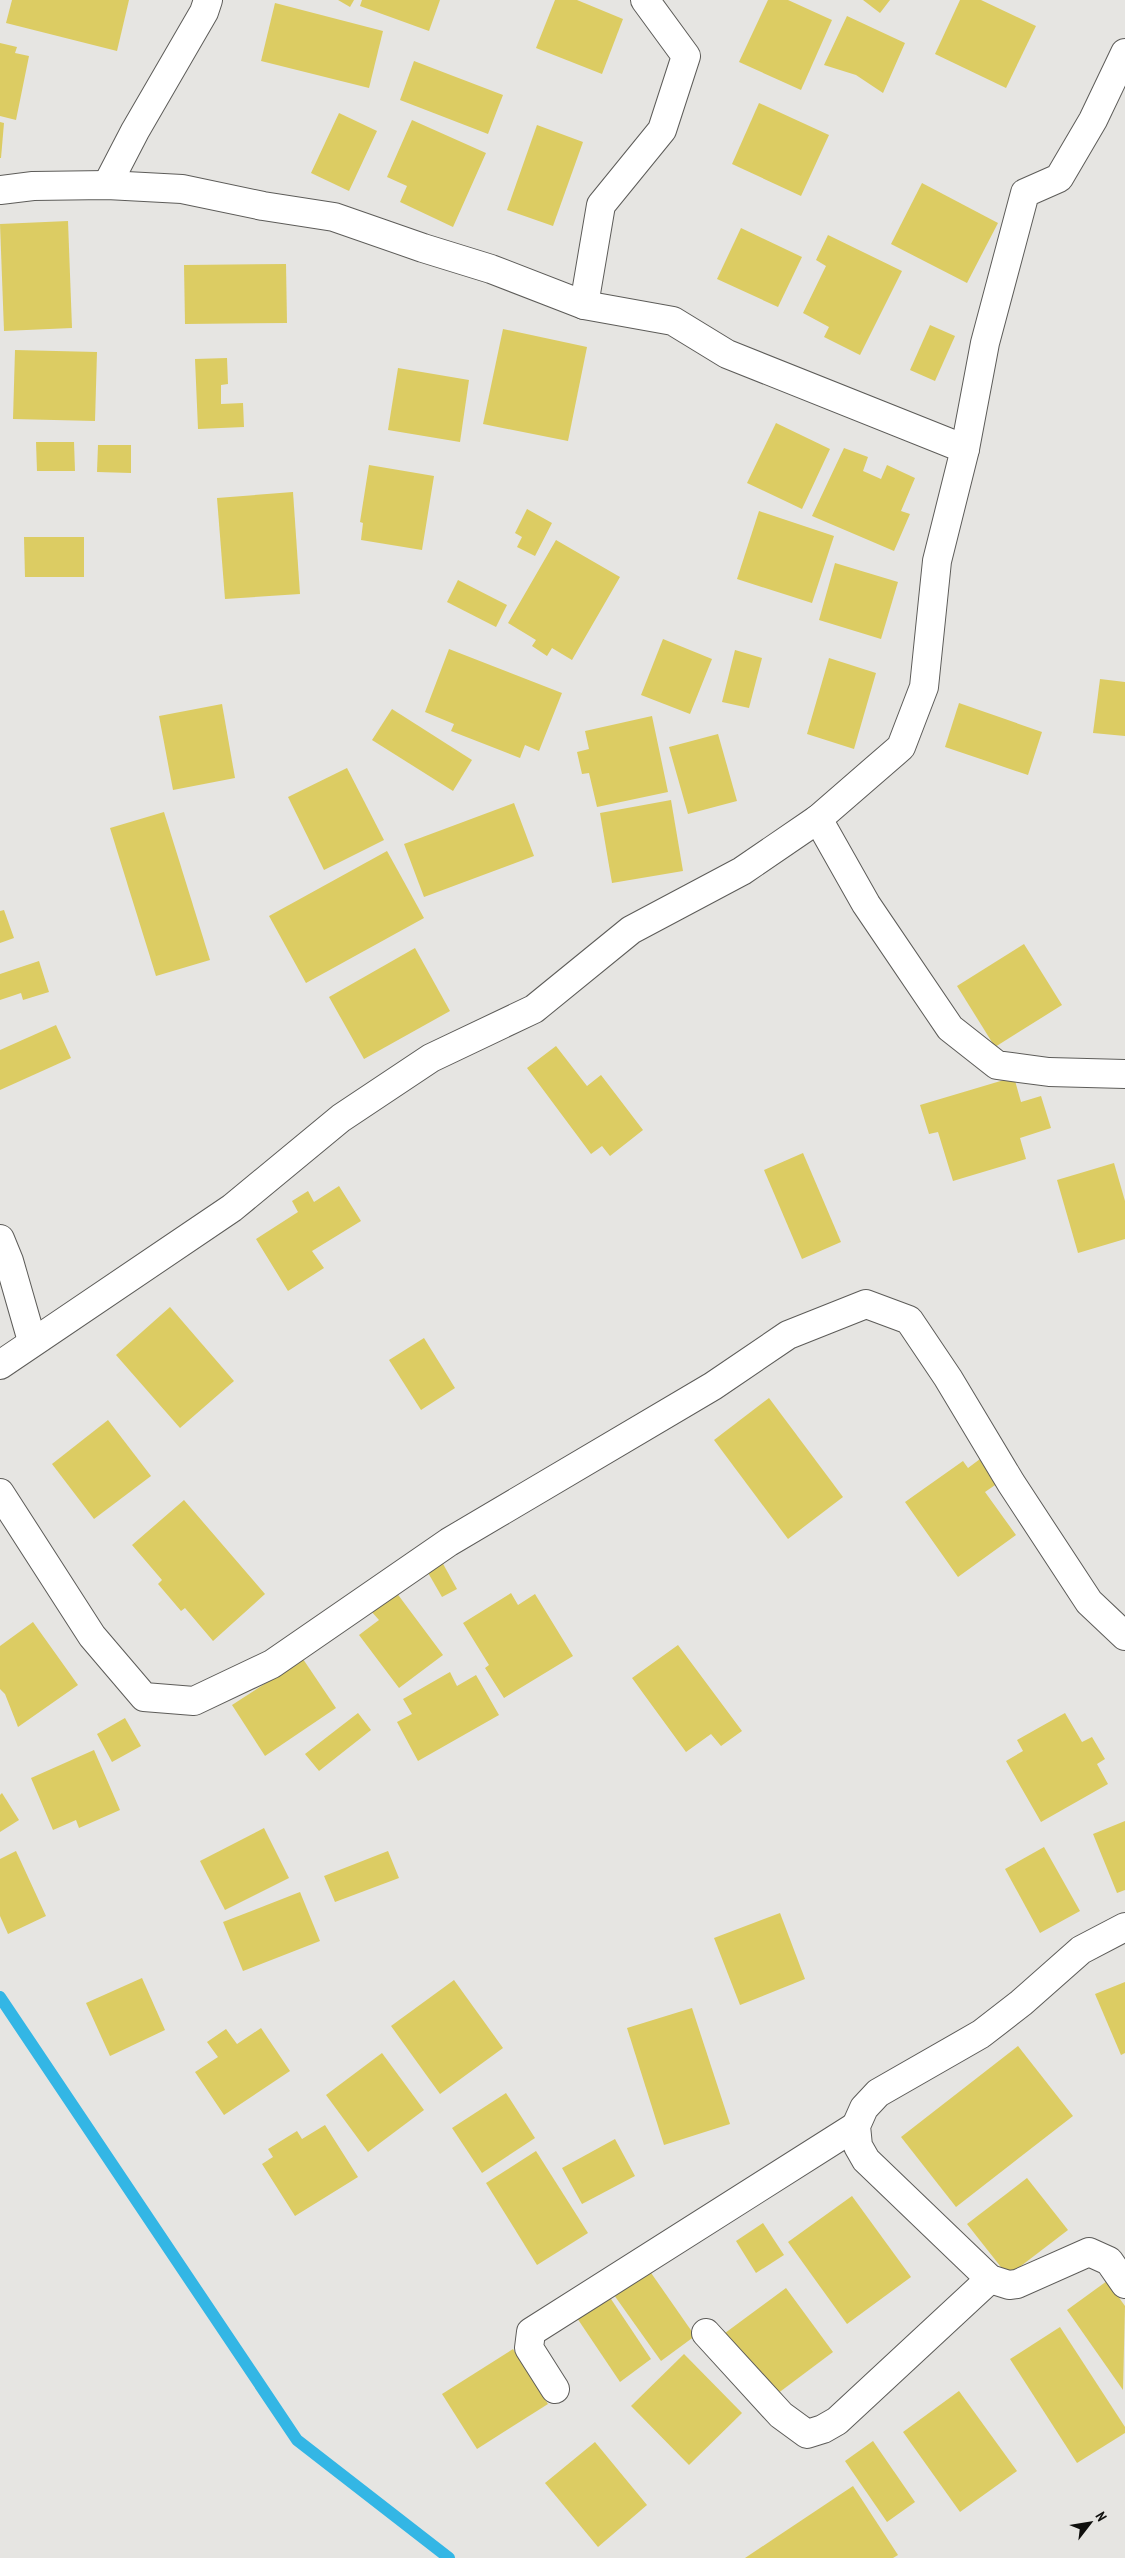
<svg xmlns="http://www.w3.org/2000/svg" width="1125" height="2558" viewBox="0 0 1125 2558" font-family="'PT Sans Narrow',sans-serif">
<style>
.lines{fill:none;stroke-linecap:round;stroke-linejoin:round}
.stream{stroke:#33b6e5;stroke-width:12}
.building{fill:#dccc63}
.minor-casing{stroke:#5d5c59;stroke-width:30}
.minor{stroke:#fff;stroke-width:28}
</style>
<rect width="100%" height="100%" fill="#e6e5e2"/>
<g class="lines">
<path class="stream" d="M0,1997L297,2440L449,2558"/>
</g>
<g class="building">
<path d="M12,0H129L117,51L6,23Z"/>
<path d="M338,0H354L350,7Z"/>
<path d="M362,0H440L429,31L360,6Z"/>
<path d="M555,0H577L623,19L602,74L536,48Z"/>
<path d="M768,0H788L832,20L801,90L739,62Z"/>
<path d="M863,0H890L880,13Z"/>
<path d="M960,0H981L1036,26L1006,88L935,54Z"/>
<path d="M275,3L383,31L369,88L261,61Z"/>
<path d="M847,16L905,43L883,93L856,75L824,65Z"/>
<path d="M0,43L17,47L15,53L29,56L16,120L0,116Z"/>
<path d="M414,61L503,95L488,134L400,100Z"/>
<path d="M759,103L829,135L801,196L732,164Z"/>
<path d="M339,113L377,131L349,191L311,173Z"/>
<path d="M412,120L486,153L453,227L400,202L407,186L387,177Z"/>
<path d="M0,122L4,123L1,158H0Z"/>
<path d="M537,125L583,142L553,226L507,210Z"/>
<path d="M922,183L998,223L967,283L891,244Z"/>
<path d="M68,221L72,328L4,331L0,224Z"/>
<path d="M741,228L802,257L778,307L717,279Z"/>
<path d="M828,235L902,271L860,355L824,337L829,327L803,313L826,266L816,260Z"/>
<path d="M286,264L287,323L185,324L184,265Z"/>
<path d="M930,325L955,336L935,381L910,370Z"/>
<path d="M503,329L587,347L568,441L483,424Z"/>
<path d="M15,350L97,352L95,421L13,419Z"/>
<path d="M227,358L228,384L221,385V404L243,403L244,427L198,429L195,359Z"/>
<path d="M398,368L469,380L460,442L388,430Z"/>
<path d="M776,423L830,449L802,509L747,483Z"/>
<path d="M36,442H74L75,471H37Z"/>
<path d="M98,445H131V473L97,472Z"/>
<path d="M844,448L868,457L863,471L881,479L887,465L915,478L901,511L910,514L894,551L812,516Z"/>
<path d="M369,465L434,476L422,550L361,540L363,523L360,522Z"/>
<path d="M293,492L300,594L225,599L217,498Z"/>
<path d="M527,509L552,523L535,556L517,547L522,537L515,533Z"/>
<path d="M759,511L834,536L812,603L737,579Z"/>
<path d="M24,537H84V577H25Z"/>
<path d="M556,540L620,577L572,660L552,648L547,656L532,646L536,640L508,623Z"/>
<path d="M835,563L898,582L881,639L819,620Z"/>
<path d="M458,580L507,605L496,627L447,602Z"/>
<path d="M663,639L712,659L690,714L641,695Z"/>
<path d="M449,649L562,693L539,751L525,745L520,758L451,731L454,724L425,712Z"/>
<path d="M735,650L762,658L749,708L722,702Z"/>
<path d="M829,658L876,673L854,749L807,734Z"/>
<path d="M1100,679L1125,682V736L1093,733Z"/>
<path d="M959,703L1042,732L1028,775L945,747Z"/>
<path d="M222,704L235,778L173,790L159,716Z"/>
<path d="M392,709L472,760L453,791L372,740Z"/>
<path d="M652,716L668,792L597,807L589,773L582,774L577,752L589,749L585,731Z"/>
<path d="M718,734L737,801L688,814L669,747Z"/>
<path d="M347,768L384,840L324,870L288,797Z"/>
<path d="M671,800L683,871L612,883L600,813Z"/>
<path d="M514,803L534,856L424,897L404,844Z"/>
<path d="M164,812L210,960L156,976L110,828Z"/>
<path d="M387,851L424,918L306,983L269,916Z"/>
<path d="M4,910L14,938L0,943V911Z"/>
<path d="M1024,944L1062,1005L995,1047L957,986Z"/>
<path d="M415,948L450,1011L364,1059L329,997Z"/>
<path d="M39,961L49,992L23,1000L21,993L0,1000V974Z"/>
<path d="M56,1025L71,1058L0,1090V1050Z"/>
<path d="M556,1046L587,1086L601,1075L643,1130L610,1156L602,1146L591,1154L527,1068Z"/>
<path d="M1014,1077L1021,1102L1041,1096L1051,1128L1020,1138L1026,1159L953,1181L938,1132L929,1134L920,1105Z"/>
<path d="M803,1153L841,1242L802,1259L764,1170Z"/>
<path d="M1114,1163L1125,1201V1239L1078,1253L1057,1180Z"/>
<path d="M339,1186L361,1221L312,1251L324,1268L288,1291L256,1239L298,1212L292,1201L308,1191L314,1202Z"/>
<path d="M170,1307L234,1381L180,1428L116,1355Z"/>
<path d="M424,1338L455,1388L421,1410L389,1360Z"/>
<path d="M769,1398L843,1497L788,1539L714,1440Z"/>
<path d="M108,1420L151,1476L94,1519L52,1464Z"/>
<path d="M980,1459L998,1483L985,1492L1016,1535L958,1577L905,1502L963,1461L968,1468Z"/>
<path d="M184,1500L265,1594L213,1641L185,1608L181,1611L158,1584L162,1580L132,1545Z"/>
<path d="M442,1562L457,1589L442,1597L427,1571Z"/>
<path d="M396,1592L443,1655L399,1688L359,1635L379,1620L371,1611Z"/>
<path d="M511,1593L518,1605L535,1594L573,1656L504,1698L485,1668L489,1665L463,1623Z"/>
<path d="M33,1622L78,1685L18,1727L5,1694L0,1689V1646Z"/>
<path d="M678,1645L742,1731L721,1746L711,1734L686,1752L632,1678Z"/>
<path d="M303,1659L336,1708L265,1756L232,1705Z"/>
<path d="M450,1672L457,1686L476,1675L499,1715L418,1761L397,1722L412,1714L403,1699Z"/>
<path d="M358,1713L371,1730L319,1771L305,1754Z"/>
<path d="M1065,1713L1082,1742L1092,1737L1105,1759L1097,1764L1108,1784L1041,1822L1006,1761L1023,1751L1017,1740Z"/>
<path d="M125,1718L141,1746L112,1762L97,1734Z"/>
<path d="M94,1750L120,1810L79,1828L76,1820L53,1830L31,1778Z"/>
<path d="M2,1793L19,1820L0,1832V1795Z"/>
<path d="M1125,1821V1890L1117,1893L1093,1834Z"/>
<path d="M264,1828L289,1878L225,1910L200,1861Z"/>
<path d="M1044,1847L1080,1911L1040,1933L1005,1869Z"/>
<path d="M16,1851L46,1916L8,1934L0,1916V1859Z"/>
<path d="M388,1851L399,1878L335,1902L324,1876Z"/>
<path d="M300,1892L320,1941L243,1971L223,1922Z"/>
<path d="M780,1913L805,1979L740,2005L714,1938Z"/>
<path d="M142,1978L165,2030L110,2056L86,2003Z"/>
<path d="M454,1980L503,2048L440,2094L391,2026Z"/>
<path d="M1125,1982V2053L1121,2055L1095,1994Z"/>
<path d="M692,2008L730,2124L664,2145L627,2028Z"/>
<path d="M261,2028L290,2071L224,2115L195,2072L218,2057L207,2042L226,2029L237,2044Z"/>
<path d="M1018,2046L1073,2116L956,2207L901,2137Z"/>
<path d="M382,2053L424,2110L368,2152L326,2095Z"/>
<path d="M506,2093L535,2138L482,2173L452,2128Z"/>
<path d="M325,2125L358,2177L295,2216L262,2164L273,2157L268,2149L297,2131L302,2139Z"/>
<path d="M615,2139L635,2176L582,2204L562,2168Z"/>
<path d="M536,2151L588,2233L537,2265L486,2183Z"/>
<path d="M1027,2178L1068,2230L1008,2276L967,2224Z"/>
<path d="M852,2196L911,2277L847,2324L788,2242Z"/>
<path d="M763,2223L784,2255L756,2273L736,2241Z"/>
<path d="M649,2270L695,2336L661,2361L614,2295Z"/>
<path d="M1107,2281L1125,2306L1123,2390L1067,2310Z"/>
<path d="M786,2288L833,2352L769,2400L721,2336Z"/>
<path d="M609,2296L651,2359L620,2382L577,2318Z"/>
<path d="M1060,2327L1125,2427V2433L1077,2463L1010,2359Z"/>
<path d="M513,2349L548,2404L477,2449L442,2394Z"/>
<path d="M684,2354L742,2413L689,2465L631,2406Z"/>
<path d="M959,2391L1017,2471L960,2512L903,2432Z"/>
<path d="M873,2441L915,2502L887,2522L845,2461Z"/>
<path d="M595,2442L647,2505L598,2547L545,2483Z"/>
<path d="M853,2486L898,2555L893,2558H745Z"/>
</g>
<g class="lines">
<defs>
<g id="minor">
<path d="M107,185L135,131L204,12L208,0"/>
<path d="M0,190L33,186L107,185L182,189L263,206L334,217L423,248L491,269L584,305L673,321L727,354L965,449L937,561L924,687L901,747L818,819L742,871L631,930L534,1009L431,1058L341,1118L232,1208L0,1365"/>
<path d="M584,305L601,205L662,130L686,56L645,0"/>
<path d="M965,449L985,343L1025,193L1059,178L1093,120L1125,53"/>
<path d="M818,819L866,904L950,1028L997,1065L1049,1072L1125,1074"/>
<path d="M0,1239L9,1261L32,1341"/>
<path d="M0,1493L92,1636L144,1697L194,1701L272,1664L449,1542L713,1386L788,1335L866,1304L909,1320L948,1378L1011,1483L1089,1602L1125,1636"/>
<path d="M1125,1927L1081,1950L1021,2003L981,2034L878,2093L864,2108L856,2126L858,2146L866,2160L990,2279L1009,2285L1017,2284L1089,2252L1109,2261L1125,2284"/>
<path d="M706,2333L781,2415L807,2434L823,2429L837,2421L990,2279"/>
<path d="M555,2389L529,2348L531,2332L856,2126"/>
</g>
</defs>
<use href="#minor" class="minor-casing"/>
<use href="#minor" class="minor"/>
</g>
<g transform="translate(1090 2523) rotate(59)" stroke="#e6e5e2" stroke-width="4" paint-order="stroke">
<path d="M0-4L9 19L0 12L-9 19Z" fill="#0f0f0d"/>
<text y="-8" font-size="14" font-weight="bold" text-anchor="middle" fill="#0f0f0d">N</text>
</g>
</svg>
